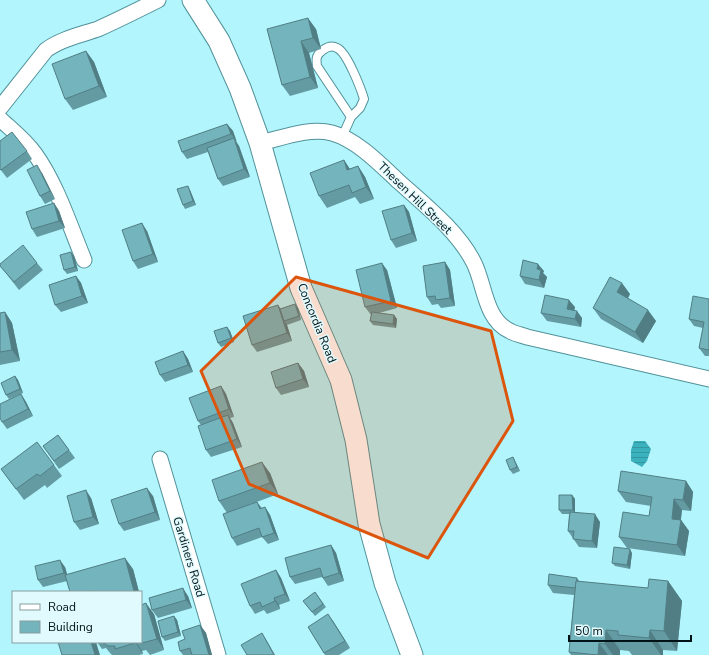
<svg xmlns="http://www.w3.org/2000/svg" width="709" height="655" viewBox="0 0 709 655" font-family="'Nunito Sans',sans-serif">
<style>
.water{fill:url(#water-rules)}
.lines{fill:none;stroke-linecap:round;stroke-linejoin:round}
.lane-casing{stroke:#52929a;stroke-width:10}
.street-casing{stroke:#52929a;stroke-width:17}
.secondary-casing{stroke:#52929a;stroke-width:23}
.lane{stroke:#fff;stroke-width:8}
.street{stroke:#fff;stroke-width:15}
.secondary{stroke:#fff;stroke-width:21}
.wall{fill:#649ba3}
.shaded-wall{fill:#517e84}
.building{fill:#74b4bd;stroke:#517e84}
.marked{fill:#dc550c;fill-opacity:0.2;stroke:#dc550c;stroke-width:3;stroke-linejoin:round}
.labels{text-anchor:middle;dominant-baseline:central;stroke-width:3;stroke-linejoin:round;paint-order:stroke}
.street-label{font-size:12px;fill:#001215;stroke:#e1fafd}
</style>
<defs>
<pattern id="water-rules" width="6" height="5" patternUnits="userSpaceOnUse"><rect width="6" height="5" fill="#3cb1be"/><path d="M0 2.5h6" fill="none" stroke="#3397a2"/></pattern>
</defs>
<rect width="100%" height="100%" fill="#b2f5fd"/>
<path class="water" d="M634,441H645L651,449L647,461L642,467L631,461V450Z"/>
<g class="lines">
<defs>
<path id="lane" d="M342,137L351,117L360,108L364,99C361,89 347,52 337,48C332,45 327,47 323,50C316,55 316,58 317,66L351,117"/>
<g id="street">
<path d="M0,108L46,50C61,39 80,35 98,29C118,20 138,10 158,0"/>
<path d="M0,119C12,130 25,140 35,154C56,183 70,226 84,260"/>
<path d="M260,143C282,138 309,127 332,133C357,140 380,164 398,181C425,205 458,231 474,263C485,285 485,320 510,331C515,334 522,335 527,337L709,379"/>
<path d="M160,459L218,655"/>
</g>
<path id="secondary" d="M193,0L219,41L240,88L260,143L301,288L341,380L356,440L369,524L385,583L412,655"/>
</defs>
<use href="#lane" class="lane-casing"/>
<use href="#street" class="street-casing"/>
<use href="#secondary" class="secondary-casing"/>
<use href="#lane" class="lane"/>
<use href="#street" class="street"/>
<use href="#secondary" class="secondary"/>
</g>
<g class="wall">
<path d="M267,29H316L321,49L309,53L318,88L290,96L282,85Z"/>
<path d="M86,51L94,62L107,97L73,110L65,99Z"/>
<path d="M227,124L233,131L236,142L239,146L250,177L223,186L218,179L208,152L187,159L182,152Z"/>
<path d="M27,151L32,159L7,178L0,169Z"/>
<path d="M344,160L350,169L358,166L365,177L374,199L360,204L355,197L327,208L319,196Z"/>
<path d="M42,173L55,199L45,204L40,196Z"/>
<path d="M190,190L196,205L185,209L183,205Z"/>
<path d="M54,203L59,211L65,228L37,237L32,229Z"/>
<path d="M404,205L409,212L417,241L396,248L391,240Z"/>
<path d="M147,231L158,262L138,269L133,261Z"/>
<path d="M74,256L78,271L67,274L64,270Z"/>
<path d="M445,262L450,270L455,306L441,308L438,304L432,305L427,297Z"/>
<path d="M37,263L43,270L19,290L5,272L0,266Z"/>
<path d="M387,270L397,308L379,313L394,315L397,319L396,328L373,325L370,321L371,315L365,307Z"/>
<path d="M544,271L543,273L547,277L544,288L525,284L520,276Z"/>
<path d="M76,276L81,283L88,303L61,312L55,305Z"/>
<path d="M630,294L628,298L656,321L643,343L601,319L593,308Z"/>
<path d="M709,299V356H705L699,348L703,328L694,326L689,319Z"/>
<path d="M575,307L574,310L582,318L581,327L547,321L541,313Z"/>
<path d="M298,308L301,320L287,325L292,341L257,352L252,345L280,309Z"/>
<path d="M5,312L12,323L20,361L0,365V313Z"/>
<path d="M227,327L230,331L234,342L221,347L218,343Z"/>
<path d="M183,351L188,359L193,372L165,382L160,375Z"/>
<path d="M298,363L304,371L309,387L281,395L276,388Z"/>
<path d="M15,376L18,380L23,393L9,399L6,395Z"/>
<path d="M221,386L226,394L234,417L230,418L233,423L242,447L211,457L206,450L201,425L198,421Z"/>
<path d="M21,394L26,402L33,416L7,429L2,422Z"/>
<path d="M58,435L75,458L59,469L43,446Z"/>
<path d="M513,457L520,471L513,474L510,470Z"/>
<path d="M54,465L62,476L47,488L45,485L24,500L1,469Z"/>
<path d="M270,473L278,494L227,513L219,501Z"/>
<path d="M686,481L693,492L691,511L682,510L681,520L689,531L685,556L627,548L619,537L649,516L651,506L626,502L618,491Z"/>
<path d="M572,495L575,499V512L600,522L597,548L579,547L568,531L569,514H562L559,510Z"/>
<path d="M153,496L160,520L124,531L119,524Z"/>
<path d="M91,498L99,524L80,530L74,522Z"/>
<path d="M257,502L262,508L265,507L270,515L279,540L268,544L262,537L237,546L232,538Z"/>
<path d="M331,545L336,553L344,581L328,586L322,577L295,584L290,577Z"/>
<path d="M632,553L630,569L615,566L612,563Z"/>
<path d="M65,567L67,575L133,569L139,592H70L67,581L43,587L38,580Z"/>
<path d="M276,570L281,578L290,601L279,605L280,609L267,614L264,610L255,614L250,606Z"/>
<path d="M577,578L580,582L648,588L668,581L682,601L677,651L663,650V655H632L629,651L620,650V655H571L569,652L574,595L553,593L548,585Z"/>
<path d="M315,592L326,607L315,616L303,601Z"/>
<path d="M188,596L192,608L158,618L152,610Z"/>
<path d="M154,614L164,650L150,655L146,650L142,651L143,654L139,655H112L110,653L106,648L102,649L97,642H141Z"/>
<path d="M174,616L177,620L181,636L165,641L162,637Z"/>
<path d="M333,621L350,648L339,655H325L308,627Z"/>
<path d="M200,625L206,633L212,655H183L180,651L185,639Z"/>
</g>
<g class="shaded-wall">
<path d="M308,18L316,29L321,49L313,38Z"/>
<path d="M301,41L309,53L318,88L310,77Z"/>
<path d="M86,51L94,62L107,97L99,86Z"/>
<path d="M227,124L233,131L237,142L231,134Z"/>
<path d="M234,138L239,146L250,177L244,169Z"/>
<path d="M344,160L351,171L347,170Z"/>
<path d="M37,165L42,173L55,199L50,191Z"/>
<path d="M358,166L365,177L374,199L366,187Z"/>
<path d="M188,186L190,190L196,205L193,201Z"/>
<path d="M54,203L59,211L65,228L59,221Z"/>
<path d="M404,205L409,212L417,241L412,233Z"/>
<path d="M142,223L147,231L158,262L153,254Z"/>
<path d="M71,252L74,256L78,271L75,267Z"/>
<path d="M445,262L450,270L455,306L450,298Z"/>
<path d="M382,263L387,270L397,308L391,301Z"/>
<path d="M538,264L544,271L543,273L547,277L544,288L539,280L537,269Z"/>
<path d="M76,276L81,283L88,303L82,296Z"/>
<path d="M622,283L630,294L625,303L617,292Z"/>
<path d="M569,300L575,307L573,317L567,309Z"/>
<path d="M295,304L298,308L301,320L299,316Z"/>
<path d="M278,305L283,312L284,321L287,325L292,341L287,333Z"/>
<path d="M648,310L656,321L643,343L635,332Z"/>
<path d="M577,311L582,318L581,327L575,319Z"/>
<path d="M5,312L12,323L20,361L12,350Z"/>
<path d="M394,315L397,319L396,328L393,324Z"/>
<path d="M227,327L230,331L234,342L231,338Z"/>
<path d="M183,351L188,359L193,372L188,365Z"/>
<path d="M298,363L304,371L309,387L303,379Z"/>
<path d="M15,376L18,380L23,393L20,389Z"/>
<path d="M221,386L226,394L234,417L229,409Z"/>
<path d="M21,394L26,402L33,416L28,409Z"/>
<path d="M228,415L233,423L242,447L237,439Z"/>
<path d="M513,457L520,471L517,467Z"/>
<path d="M262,462L270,473L278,494L270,483Z"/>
<path d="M686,481L693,492L691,511L683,500Z"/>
<path d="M147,488L153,496L160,520L155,512Z"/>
<path d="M86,490L91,498L99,524L93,517Z"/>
<path d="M572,495L575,499V514L573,510Z"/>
<path d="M674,499L682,510L679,530L672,519Z"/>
<path d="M257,502L262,510L260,509Z"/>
<path d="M265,507L270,515L279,540L274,533Z"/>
<path d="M595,514L600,522L597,548L592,541Z"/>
<path d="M681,520L689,531L685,556L677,545Z"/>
<path d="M331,545L336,553L344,581L339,573Z"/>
<path d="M630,549L632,553L630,569L627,565Z"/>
<path d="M125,558L133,569L139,592H135L134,591Z"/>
<path d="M60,560L65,567L69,581L64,573Z"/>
<path d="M276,570L281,578L290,601L285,594Z"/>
<path d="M668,581L682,601L677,651L664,631Z"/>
<path d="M183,588L188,596L192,608L186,600Z"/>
<path d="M274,598L279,605L280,609L275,601Z"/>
<path d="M146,603L154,614L164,650L157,639Z"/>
<path d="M328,614L333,621L350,648L345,641Z"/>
<path d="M174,616L177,620L181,636L178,632Z"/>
<path d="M200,625L206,633L212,655H209Z"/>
<path d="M606,630L620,650V655H613L605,644Z"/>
<path d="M650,630L663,650V655H661L649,638Z"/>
<path d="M262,633L267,641L275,655H274Z"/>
<path d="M91,642H96L100,655H95Z"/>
<path d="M135,642H136L142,651L143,654Z"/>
<path d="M599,643L608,655H598Z"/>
</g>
<g class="building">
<path d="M308,18L313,38L301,41L310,77L282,85L267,29Z"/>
<path d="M86,51L99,86L65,99L52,64Z"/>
<path d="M227,124L231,134L182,152L178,141Z"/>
<path d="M12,132L27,151L1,170L0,169V141Z"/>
<path d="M234,138L244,169L218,179L207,148Z"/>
<path d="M344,160L347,170L358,166L366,187L352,193L349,185L319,196L310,173Z"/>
<path d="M37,165L50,191L40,196L27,170Z"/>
<path d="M188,186L193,201L183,205L177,189Z"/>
<path d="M54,203L59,221L32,229L26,212Z"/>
<path d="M404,205L412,233L391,240L382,211Z"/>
<path d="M142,223L153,254L133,261L122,230Z"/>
<path d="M23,245L37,263L14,282L0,266V264Z"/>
<path d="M71,252L75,267L64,270L60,255Z"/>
<path d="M523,260L538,264L537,269L541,270L539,280L520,276Z"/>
<path d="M445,262L450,298L436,300L435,296L427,297L423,266Z"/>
<path d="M382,263L391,301L365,307L356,270Z"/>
<path d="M76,276L82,296L55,305L49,285Z"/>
<path d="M610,277L622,283L617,292L648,310L635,332L593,308Z"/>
<path d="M545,295L569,300L567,309L577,311L575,319L541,313Z"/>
<path d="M693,296L709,299V350L699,348L704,322L689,319Z"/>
<path d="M295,304L299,316L284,321L280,309Z"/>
<path d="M278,305L287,333L252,345L243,316Z"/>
<path d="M5,312L12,350L0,352V313Z"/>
<path d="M372,312L394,315L393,324L370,321Z"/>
<path d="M227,327L231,338L218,343L214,331Z"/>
<path d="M183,351L188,365L160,375L155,362Z"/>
<path d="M298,363L303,379L276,388L271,372Z"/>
<path d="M15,376L20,389L6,395L1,383Z"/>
<path d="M221,386L229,409L198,421L189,398Z"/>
<path d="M21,394L28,409L2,422L0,418V404Z"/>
<path d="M228,415L237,439L206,450L198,426Z"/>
<path d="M58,435L69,450L54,461L43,446Z"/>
<path d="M37,442L54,465L40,476L37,474L16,489L1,469Z"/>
<path d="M513,457L517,467L510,470L506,460Z"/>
<path d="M262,462L270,483L219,501L212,480Z"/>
<path d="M621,471L686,481L683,500L674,499L672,519L681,520L677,545L619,537L623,512L649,516L652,497L618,491Z"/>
<path d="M147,488L155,512L119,524L111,500Z"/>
<path d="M86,490L93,517L74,522L67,496Z"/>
<path d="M559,495H572L573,510H559Z"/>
<path d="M257,502L260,509L265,507L274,533L262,537L259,528L232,538L223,514Z"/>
<path d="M570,512L595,514L592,541L573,539L574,531H568Z"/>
<path d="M331,545L339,573L323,578L320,568L290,577L285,558Z"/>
<path d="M614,547L630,549L627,565L612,563Z"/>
<path d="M125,558L134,591L131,592H92L91,591L87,592H70L65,575Z"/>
<path d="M60,560L64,573L38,580L35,566Z"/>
<path d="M276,570L285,594L274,598L275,601L262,607L260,602L250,606L241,584Z"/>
<path d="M549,574L577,578L575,588L548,585Z"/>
<path d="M649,579L668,581L664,631L650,630L649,638L618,635V631L606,630L605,644L599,643L598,655L569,652L576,581L648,588Z"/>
<path d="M183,588L186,600L152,610L149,598Z"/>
<path d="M315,592L323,604L312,612L303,601Z"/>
<path d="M146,603L157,639L142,643L141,641V605Z"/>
<path d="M328,614L345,641L324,653L308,627Z"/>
<path d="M174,616L178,632L162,637L158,621Z"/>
<path d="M200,625L209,655H192L190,648L180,651L178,642L185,639L182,631Z"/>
<path d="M262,633L274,655H247L241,645Z"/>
<path d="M58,642H91L95,655H62Z"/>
<path d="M102,642H135V643L115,649V646H108Z"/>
</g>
<path class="marked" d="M296,277L491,331L513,421L428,558L249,484L201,371Z"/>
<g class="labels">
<g class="street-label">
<text transform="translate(415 198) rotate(44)">Thesen Hill Street</text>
<text transform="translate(317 323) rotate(68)">Concordia Road</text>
<text transform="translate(189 557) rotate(73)">Gardiners Road</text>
</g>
</g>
<rect x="12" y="591" width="130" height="52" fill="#e1fafd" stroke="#879da0"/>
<rect x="20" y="604" width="20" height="6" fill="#ffffff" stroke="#879da0"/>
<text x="48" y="611" font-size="12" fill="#001215">Road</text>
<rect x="20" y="621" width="20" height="12" fill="#74b4bd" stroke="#879da0"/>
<text x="48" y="631" font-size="12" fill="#001215">Building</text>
<path d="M569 635v6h122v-6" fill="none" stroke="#001215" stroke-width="2"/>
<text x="575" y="635" font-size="12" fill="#001215" stroke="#e1fafd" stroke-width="3" paint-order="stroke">50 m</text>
</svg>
